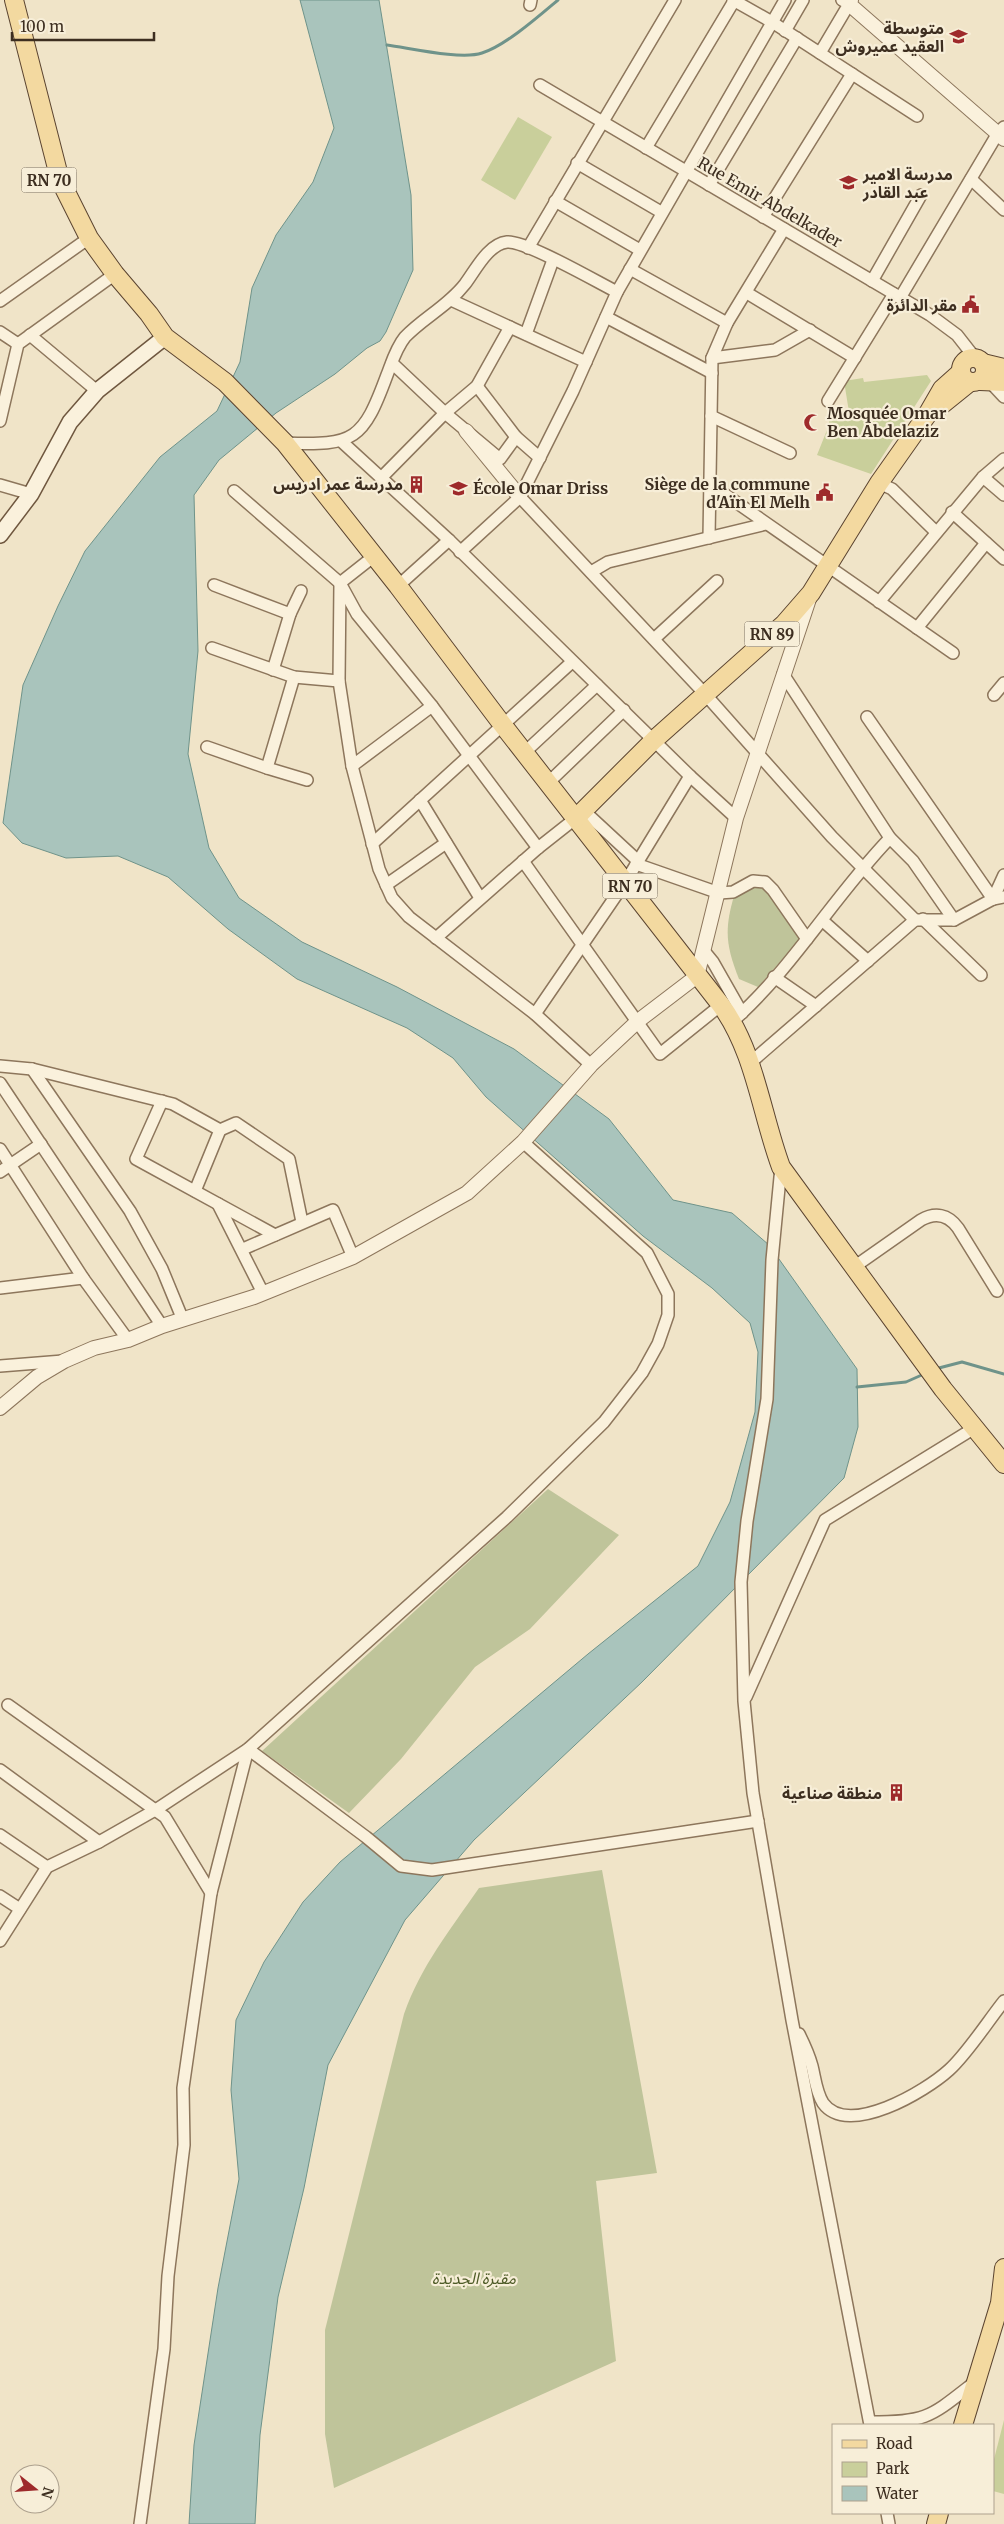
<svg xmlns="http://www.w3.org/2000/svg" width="1004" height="2524" viewBox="0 0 1004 2524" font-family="Merriweather,'Noto Sans Arabic',serif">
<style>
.green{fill:#c9cf9b}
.cemetery{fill:#bfc49a}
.water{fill:#a9c4bc;stroke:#6f938a}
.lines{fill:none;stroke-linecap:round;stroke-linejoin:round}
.stream{stroke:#6f938a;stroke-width:3}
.minor-casing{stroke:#8d765c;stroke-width:14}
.tertiary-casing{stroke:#8d765c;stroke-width:16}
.secondary-casing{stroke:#6f573f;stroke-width:18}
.primary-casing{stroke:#5b4430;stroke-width:20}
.minor{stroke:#faf1dc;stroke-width:11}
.tertiary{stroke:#faf1dc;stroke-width:14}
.secondary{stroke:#faf1dc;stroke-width:15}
.primary{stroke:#f3d9a0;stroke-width:18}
.labels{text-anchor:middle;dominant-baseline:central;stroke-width:4.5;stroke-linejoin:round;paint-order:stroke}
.shield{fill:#f7eed8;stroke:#756857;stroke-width:1}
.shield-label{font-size:15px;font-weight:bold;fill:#3d2e20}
.poi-label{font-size:16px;font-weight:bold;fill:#3d2e20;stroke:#f7eed8;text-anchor:end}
.street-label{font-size:16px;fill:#3d2e20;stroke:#f7eed8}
.park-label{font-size:16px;font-style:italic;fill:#4d5a26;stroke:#f7eed8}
</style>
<rect width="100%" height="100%" fill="#f0e4c8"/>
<g class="green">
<path d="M518,117L552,137L515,200L481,180Z"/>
<path d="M927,375L931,381L871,474L817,455L829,425V419L849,412L844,381L863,378L864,382Z"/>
<path d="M1004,2420V2494L993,2491V2463Z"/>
</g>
<g class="cemetery">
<path d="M757,884L765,885L801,938L758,987L739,979C726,946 724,930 734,896Z"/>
<path d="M548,1489L619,1535L530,1629L475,1667L401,1759L349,1813L262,1751Z"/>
<path d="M602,1870L657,2173L596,2181L616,2361L334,2488L325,2434V2330L404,2014C421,1966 450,1930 479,1888Z"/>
</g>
<path class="water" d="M300,0H379L411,195L413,270L386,332L380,341L367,348L335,374L276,413L219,460L194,495L198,651L188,754L209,848L239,898L302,942L397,987L514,1049L609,1119L673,1200L732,1213L769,1245L857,1369L858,1427L844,1478L642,1682L474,1840L405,1920L328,2065L304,2188L278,2297L260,2435L255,2524H189L194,2445L218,2288L239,2179L231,2090L236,2020L264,1962L303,1902L340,1862L588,1654L698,1566L730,1502L755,1412L758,1352L750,1323L712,1288L643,1236L486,1097L453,1058L407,1028L297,979L228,929L168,877L118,856L66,858L22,843L3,823L23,685L58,606L85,551L160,457L217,411L240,362L252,288L276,235L313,182L334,128Z"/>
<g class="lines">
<g class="stream">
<path d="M387,45C410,48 461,60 482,53C505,46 539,16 558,0"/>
<path d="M935,1369L962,1362L1004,1374"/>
<path d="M857,1387L906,1382L924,1374"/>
</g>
<defs>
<g id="minor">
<path d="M733,0L772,22L917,116"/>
<path d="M530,5L531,0"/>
<path d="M785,31L803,0"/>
<path d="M820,53L849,4L842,0"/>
<path d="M540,85L930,315L957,335L975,358"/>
<path d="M646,148L734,1"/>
<path d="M577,163L661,212"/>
<path d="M971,179L1004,210"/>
<path d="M709,185L797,38"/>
<path d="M555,201L640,250"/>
<path d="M763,217L852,74"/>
<path d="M528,248L675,0"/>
<path d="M630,269L727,323"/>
<path d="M872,281L921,195"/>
<path d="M747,293L855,358"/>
<path d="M900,298L998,133L1004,127"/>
<path d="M451,300L586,362"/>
<path d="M0,301L89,238"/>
<path d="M606,317L712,373"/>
<path d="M0,332L18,344"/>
<path d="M526,334L553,260"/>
<path d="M30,335L97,391"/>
<path d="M712,358L775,350L810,330"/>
<path d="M392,363L445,413L500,459L516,437L540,458"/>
<path d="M989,381L1004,397"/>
<path d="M477,386L516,437"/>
<path d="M828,401L894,294"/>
<path d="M711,416L790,453"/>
<path d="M0,421L18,344L115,274"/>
<path d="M341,441L449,540L690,776L736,818"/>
<path d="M285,443C355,446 363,440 387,375C392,362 396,348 405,337C423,318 448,306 465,284C475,271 488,244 507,242C525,240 597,282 617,292"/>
<path d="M983,477L1004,495"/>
<path d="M381,478L445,413L477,386L510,327"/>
<path d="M879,483L892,489L936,532"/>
<path d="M710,484L953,653"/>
<path d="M0,485L31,494"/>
<path d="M234,491L340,583L357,614L432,706L538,848"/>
<path d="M520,497L705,694L832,837L915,920L750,1063"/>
<path d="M952,512L1004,559"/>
<path d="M709,538L712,358L727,323L784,229"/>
<path d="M460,552L520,497L573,391L617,292L785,0"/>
<path d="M373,557L340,583L339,681L352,766L379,869L392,898L409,917L535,1014L591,1065"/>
<path d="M591,572L608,562L766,524"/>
<path d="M214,585L290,614"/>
<path d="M398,586L449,540"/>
<path d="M879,602L983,477L1004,459"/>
<path d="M917,628L986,543"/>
<path d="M654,639L717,581"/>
<path d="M212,648L294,677L339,681"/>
<path d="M273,670L290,614L301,591"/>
<path d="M783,674L890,838L913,861L954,920"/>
<path d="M294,677L267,768L307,780"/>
<path d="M994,695L1004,683"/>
<path d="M867,717L993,899"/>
<path d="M207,747L267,768"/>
<path d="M525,752L597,685"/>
<path d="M352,766L432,706"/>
<path d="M549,782L624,710"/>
<path d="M420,800L480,898"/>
<path d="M584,811L638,861"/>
<path d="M372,844L572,662"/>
<path d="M523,861L660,1054L721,1005"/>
<path d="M636,864L719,893L733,892L753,881L765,882L773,890L807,939"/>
<path d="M386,885L446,843"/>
<path d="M993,899L1004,875"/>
<path d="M923,919L981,975"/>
<path d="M915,920H954L993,899L1004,897"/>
<path d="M823,921L868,961"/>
<path d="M436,938L538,848L576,818"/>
<path d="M704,951L713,962L742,1013"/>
<path d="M774,977L816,1006"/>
<path d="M535,1014L626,881L690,776"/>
<path d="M733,1021C793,968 834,896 890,838"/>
<path d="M0,1066L32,1069L173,1104L220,1130L236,1123L289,1159L302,1222"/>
<path d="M32,1069L130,1211L162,1269L183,1320"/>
<path d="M0,1083L162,1326"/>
<path d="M162,1101L136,1159L275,1235"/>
<path d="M0,1149L83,1278L128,1340"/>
<path d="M781,1167L772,1260L767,1399L747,1521L741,1582L744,1701L753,1793L792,2020L870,2425"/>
<path d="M0,1172L41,1144"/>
<path d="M195,1191L220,1130"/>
<path d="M218,1204L263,1293"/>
<path d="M243,1249L333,1210L353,1257"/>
<path d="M854,1267L921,1220C935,1212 948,1214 958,1228L997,1291"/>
<path d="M0,1288L83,1278"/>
<path d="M0,1366L63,1361"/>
<path d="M746,1697L825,1520L976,1427"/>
<path d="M8,1705L165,1817L211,1893"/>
<path d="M0,1770L99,1842"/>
<path d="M0,1835L47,1867"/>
<path d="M0,1896L20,1909"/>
<path d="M0,1941L47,1867L99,1842L157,1809L248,1749L507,1517L604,1422L642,1373L658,1344L668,1315V1294L647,1253L523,1142"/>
<path d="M799,2034C804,2044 809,2055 812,2066C815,2078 816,2092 823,2103C848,2138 926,2091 949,2070C967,2054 988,2021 1004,2001"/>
<path d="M870,2422C928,2422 930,2417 975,2382"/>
<path d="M887,2513L889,2524"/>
<path d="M140,2524L164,2349L168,2276L184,2145L183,2088L211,1893L248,1749L366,1837L401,1866L432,1870L758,1821"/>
</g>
<g id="tertiary">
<path d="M851,0L849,4L1004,139"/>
<path d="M466,431L520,497"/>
<path d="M0,1408L37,1377L64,1361L94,1348L128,1340L162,1326L254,1297L353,1257L467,1193L523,1142L591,1065L638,1021L697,976L736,818L809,599"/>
</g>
<path id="secondary" d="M0,535L31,494L70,422L97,391L165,337"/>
<g id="primary">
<path d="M14,0L60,180L89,238L115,274L149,314L165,337L225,382L285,443L398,586L502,724L721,1005C755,1052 761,1113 781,1167L943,1389L1004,1464"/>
<circle cx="973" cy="370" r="12"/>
<path d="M983,363L1004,368"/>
<path d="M980,381L1004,382"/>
<path d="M934,411L970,382"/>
<path d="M576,818L654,740L784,624L811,593L879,483L927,415L942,389L961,372"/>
<path d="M963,2425L1000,2303L1004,2268"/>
<path d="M936,2524L939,2513"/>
</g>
</defs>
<use href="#minor" class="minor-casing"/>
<use href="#tertiary" class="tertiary-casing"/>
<use href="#secondary" class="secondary-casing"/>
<use href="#primary" class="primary-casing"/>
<use href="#minor" class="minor"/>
<use href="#tertiary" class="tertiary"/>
<use href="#secondary" class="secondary"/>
<use href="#primary" class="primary"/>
</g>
<defs>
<symbol id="school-bare" viewBox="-9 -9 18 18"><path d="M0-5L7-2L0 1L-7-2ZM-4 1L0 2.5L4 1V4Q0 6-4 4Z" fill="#9e2a2b" stroke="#f7eed8" stroke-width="2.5" paint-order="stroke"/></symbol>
<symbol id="civic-bare" viewBox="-9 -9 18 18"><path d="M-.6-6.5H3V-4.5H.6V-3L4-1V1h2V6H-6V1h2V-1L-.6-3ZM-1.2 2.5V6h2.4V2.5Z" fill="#9e2a2b" stroke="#f7eed8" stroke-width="2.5" paint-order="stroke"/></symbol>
<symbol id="mosque-bare" viewBox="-9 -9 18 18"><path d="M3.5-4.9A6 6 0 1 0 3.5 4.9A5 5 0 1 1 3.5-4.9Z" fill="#9e2a2b" stroke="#f7eed8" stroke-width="2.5" paint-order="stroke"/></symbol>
<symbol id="building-bare" viewBox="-9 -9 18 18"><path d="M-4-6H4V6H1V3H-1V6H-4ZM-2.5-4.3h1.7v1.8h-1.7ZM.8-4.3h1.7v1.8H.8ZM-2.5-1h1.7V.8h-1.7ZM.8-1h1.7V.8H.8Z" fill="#9e2a2b" stroke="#f7eed8" stroke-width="2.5" paint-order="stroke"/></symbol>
</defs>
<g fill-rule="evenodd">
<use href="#school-bare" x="946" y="24" width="25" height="25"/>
<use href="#school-bare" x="836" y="170" width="25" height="25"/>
<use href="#civic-bare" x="958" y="292" width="25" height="25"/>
<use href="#mosque-bare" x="800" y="410" width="25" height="25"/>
<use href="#building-bare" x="404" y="472" width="25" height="25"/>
<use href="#school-bare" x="446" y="476" width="25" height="25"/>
<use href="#civic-bare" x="812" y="480" width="25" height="25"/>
<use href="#building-bare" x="884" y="1780" width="25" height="25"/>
</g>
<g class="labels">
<g class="shield">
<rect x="21.5" y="167.5" width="55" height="25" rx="4"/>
<rect x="744.5" y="621.5" width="55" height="25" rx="4"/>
<rect x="602.5" y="873.5" width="55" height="25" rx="4"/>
</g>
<g class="shield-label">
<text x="49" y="180">RN 70</text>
<text x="772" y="634">RN 89</text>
<text x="630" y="886">RN 70</text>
</g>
<g class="poi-label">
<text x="944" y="28">متوسطة<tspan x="944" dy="18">العقيد عميروش</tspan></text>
<text x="863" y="174" text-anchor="start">مدرسة الامير<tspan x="863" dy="18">عبد القادر</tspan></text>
<text x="957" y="305">مقر الدائرة</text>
<text x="827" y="413" text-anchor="start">Mosquée Omar<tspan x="827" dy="18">Ben Abdelaziz</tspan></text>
<text x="403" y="484">مدرسة عمر ادريس</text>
<text x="810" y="484">Siège de la commune<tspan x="810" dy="18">d'Aïn El Melh</tspan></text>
<text x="473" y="488" text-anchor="start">École Omar Driss</text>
<text x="882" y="1793">منطقة صناعية</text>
</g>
<g class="street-label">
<text transform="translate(770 202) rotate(30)">Rue Emir Abdelkader</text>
</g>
<g class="park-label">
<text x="474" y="2278">مقبرة الجديدة</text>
</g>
</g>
<rect x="832" y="2424" width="162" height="90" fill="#f7eed8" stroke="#ada18e"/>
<rect x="842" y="2440" width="25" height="8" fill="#f3d9a0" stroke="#ada18e"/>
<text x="876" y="2449" font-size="15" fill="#3d2e20">Road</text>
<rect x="842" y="2462" width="25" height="15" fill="#c9cf9b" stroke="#ada18e"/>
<text x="876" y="2474" font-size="15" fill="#3d2e20">Park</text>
<rect x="842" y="2486" width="25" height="15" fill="#a9c4bc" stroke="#ada18e"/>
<text x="876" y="2499" font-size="15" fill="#3d2e20">Water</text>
<g transform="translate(35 2489) rotate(107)"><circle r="24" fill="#f7eed8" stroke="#ada18e"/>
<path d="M0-4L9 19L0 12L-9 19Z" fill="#9e2a2b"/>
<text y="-8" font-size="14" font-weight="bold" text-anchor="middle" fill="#3d2e20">N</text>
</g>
<path d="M12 32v8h142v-8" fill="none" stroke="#3d2e20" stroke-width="2.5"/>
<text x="20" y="32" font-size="15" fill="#3d2e20" stroke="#f7eed8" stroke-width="4" paint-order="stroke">100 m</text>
</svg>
